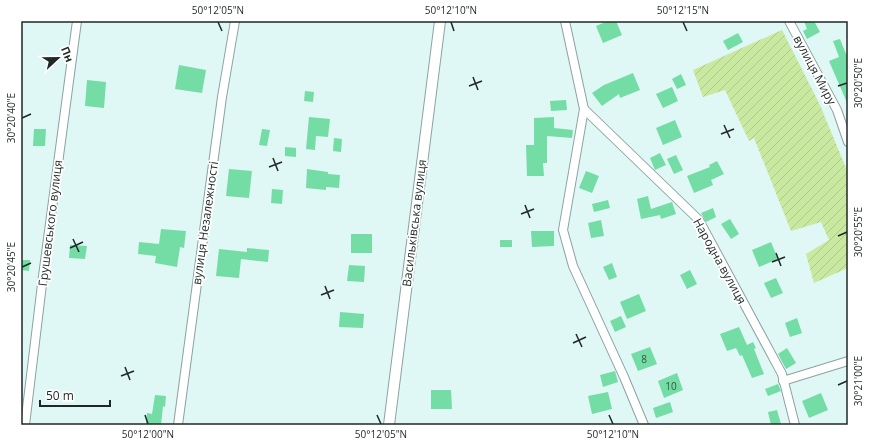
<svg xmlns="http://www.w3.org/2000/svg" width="869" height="446" viewBox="0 0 869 446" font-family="'Open Sans',sans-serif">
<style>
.garden{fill:url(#garden-furrows)}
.building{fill:#74dda6}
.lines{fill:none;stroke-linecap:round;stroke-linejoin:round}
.minor-casing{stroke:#8ca2a0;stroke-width:10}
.tertiary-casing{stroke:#8ca2a0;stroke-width:12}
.minor{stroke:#fff;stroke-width:8}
.tertiary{stroke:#fff;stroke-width:10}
.ticks{fill:none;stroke:#1f2827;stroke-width:1.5}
.labels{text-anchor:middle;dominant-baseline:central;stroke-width:3.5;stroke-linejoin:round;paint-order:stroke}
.number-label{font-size:10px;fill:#345547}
.street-label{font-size:12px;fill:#1f2827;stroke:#fff}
.neatline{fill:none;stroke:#1f2827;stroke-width:1.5}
.ticks-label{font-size:10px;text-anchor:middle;fill:#1f2827}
</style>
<defs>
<pattern id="garden-furrows" width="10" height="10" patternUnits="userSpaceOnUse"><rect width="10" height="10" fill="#cae9a0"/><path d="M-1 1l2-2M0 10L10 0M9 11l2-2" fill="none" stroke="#adc88a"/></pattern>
</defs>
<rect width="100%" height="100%" fill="#dff7f5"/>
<path class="garden" d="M782,30L820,105L848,173V268L814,283L806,254L829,240L821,222L791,231L754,138L749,141L725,90L703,97L693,70Z"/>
<g class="building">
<path d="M608,21H616L622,35L603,43L596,26Z"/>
<path d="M804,21H814L820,32L807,39L803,31L807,29Z"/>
<path d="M738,33L743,42L728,50L723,41Z"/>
<path d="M840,39L846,54H848V105L829,61L839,57L833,41Z"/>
<path d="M179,65L206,70L202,93L175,89Z"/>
<path d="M633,73L640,90L620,98L619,94L602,106L592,93L604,85Z"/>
<path d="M681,74L686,85L677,89L672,79Z"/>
<path d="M87,80L106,82L104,108L85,106Z"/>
<path d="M672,87L678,101L663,108L656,94Z"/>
<path d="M305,91L314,92L313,102L304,101Z"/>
<path d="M566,100L567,110L551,111L550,101Z"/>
<path d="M309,117L330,119L328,137L316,136L315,150L306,149Z"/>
<path d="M554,117V128L573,130L572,138L547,136V163H543L544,176H527L526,145H534V118Z"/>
<path d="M675,120L682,137L663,145L656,128Z"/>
<path d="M34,129H46L45,146H33Z"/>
<path d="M262,129L270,130L267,146L259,145Z"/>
<path d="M334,138L342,139L341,152L333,151Z"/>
<path d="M285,147L296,148V157L285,156Z"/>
<path d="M660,153L666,165L655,170L650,158Z"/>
<path d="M676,155L683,170L674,174L667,159Z"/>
<path d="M717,161L724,174L711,180L713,185L694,193L687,176L710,167L709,165Z"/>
<path d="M229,169L252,171L249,198L226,196Z"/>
<path d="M307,169L328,172V174L340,175L339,188L326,187V190L306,188Z"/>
<path d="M586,171L599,176L592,193L579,188Z"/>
<path d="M272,189L283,190L282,204L271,203Z"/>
<path d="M648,196L651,209L672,202L676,214L661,219L660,215L641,219L637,199Z"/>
<path d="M608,200L610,208L594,212L592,204Z"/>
<path d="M713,208L716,217L706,222L701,213Z"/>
<path d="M730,219L739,234L731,239L721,224Z"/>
<path d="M601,220L604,236L591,238L588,223Z"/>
<path d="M161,229L186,231L184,248L180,247L177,267L155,263L156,256L138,254L139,242L159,244Z"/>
<path d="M531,231H554V246L532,247Z"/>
<rect x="351" y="234" width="21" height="19"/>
<rect x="500" y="240" width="12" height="7"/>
<path d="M771,242L778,259L759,267L752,250Z"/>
<path d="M70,245L87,246L85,259L69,258Z"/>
<path d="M247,248L269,250L268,262L241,259L239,278L216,276L219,249L247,252Z"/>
<path d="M21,260H30L29,271L21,270Z"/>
<path d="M612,263L617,277L609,280L603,267Z"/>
<path d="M349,265L365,266L364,282L347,281Z"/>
<path d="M690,270L697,284L687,289L680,275Z"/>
<path d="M776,278L783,293L771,298L764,283Z"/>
<path d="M639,294L646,311L627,319L620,302Z"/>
<path d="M340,312L364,314L363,328L339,327Z"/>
<path d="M621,316L626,327L615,332L610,321Z"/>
<path d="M797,318L802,333L790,337L785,323Z"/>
<path d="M739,327L747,345L753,342L756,348L754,349L764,374L752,378L742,355L740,356L736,348L727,351L720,334Z"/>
<path d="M650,347L657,364L638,371L631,354Z"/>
<path d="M787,348L796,363L786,369L778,354Z"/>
<path d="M615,371L618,382L603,387L600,375Z"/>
<path d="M677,373L683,390L664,398L658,381Z"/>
<path d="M778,384L781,391L768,396L765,389Z"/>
<path d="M431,390H451L452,409H431Z"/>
<path d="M608,392L612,409L592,414L588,396Z"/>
<path d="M821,393L828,410L809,418L802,401Z"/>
<path d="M155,395L166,396L165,407L163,406L161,425H146L147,413L152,414Z"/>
<path d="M670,402L673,412L656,418L653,408Z"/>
<path d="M777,410L781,424L771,425L768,412Z"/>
</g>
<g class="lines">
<defs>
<g id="minor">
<path d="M565,21L584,109L699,220L782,374L795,425"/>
<path d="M789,21L837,110L848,142"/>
<path d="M584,109L563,230L573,266L624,377L644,425"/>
<path d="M783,381L848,361"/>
<path d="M25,425L43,276L77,21"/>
<path d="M178,425L222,97L235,21"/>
</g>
<path id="tertiary" d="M389,425L440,21"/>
</defs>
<use href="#minor" class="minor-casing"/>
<use href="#tertiary" class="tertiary-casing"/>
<use href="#minor" class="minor"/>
<use href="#tertiary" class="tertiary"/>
</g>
<path class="ticks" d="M218,22L222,31M451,22L454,31M683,22L687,31M473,77L478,90M469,86L482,81M838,86L847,83M22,118L31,114M724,125L730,138M721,134L734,129M273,158L278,171M269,167L282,162M525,205L530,218M521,214L534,209M838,236L847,232M73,239L79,252M70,248L83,242M776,253L781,266M772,262L785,257M22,267L31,263M325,286L330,299M321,295L334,290M576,334L582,347M573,343L586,337M125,367L130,380M121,376L134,371M838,385L847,381M145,415L148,424M377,415L381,424M609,415L613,424"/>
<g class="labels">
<g class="number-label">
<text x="644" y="359">8</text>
<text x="671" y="386">10</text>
</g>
<g class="street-label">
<text transform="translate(815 70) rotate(62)">вулиця Миру</text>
<text transform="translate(50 223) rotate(-83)">Грушевського вулиця</text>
<text transform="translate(205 223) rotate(-82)">вулиця Незалежності</text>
<text transform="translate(414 223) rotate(-83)">Васильківська вулиця</text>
<text transform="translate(720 261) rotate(61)">Народна вулиця</text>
</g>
</g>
<rect width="869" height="446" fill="none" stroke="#ffffff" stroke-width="44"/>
<g transform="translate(58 58) rotate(68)" stroke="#ffffff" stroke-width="3" paint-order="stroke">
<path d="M0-3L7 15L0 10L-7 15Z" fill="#1f2827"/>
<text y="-6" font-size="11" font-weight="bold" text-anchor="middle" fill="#1f2827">Пн</text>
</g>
<path d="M40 400v6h70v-6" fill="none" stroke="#1f2827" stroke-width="2"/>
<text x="46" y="400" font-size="12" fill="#1f2827" stroke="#ffffff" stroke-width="3" paint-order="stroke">50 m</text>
<rect x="22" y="22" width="825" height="402" class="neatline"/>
<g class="ticks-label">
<text x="218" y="14">50°12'05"N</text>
<text x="451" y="14">50°12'10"N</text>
<text x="683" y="14">50°12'15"N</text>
<text transform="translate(858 83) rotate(-90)" y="4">30°20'50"E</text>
<text transform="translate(11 118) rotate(-90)" y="4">30°20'40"E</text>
<text transform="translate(858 232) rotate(-90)" y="4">30°20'55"E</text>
<text transform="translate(11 267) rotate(-90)" y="4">30°20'45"E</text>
<text transform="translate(858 381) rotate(-90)" y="4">30°21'00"E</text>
<text x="148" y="438">50°12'00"N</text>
<text x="381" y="438">50°12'05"N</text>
<text x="613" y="438">50°12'10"N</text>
</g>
</svg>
